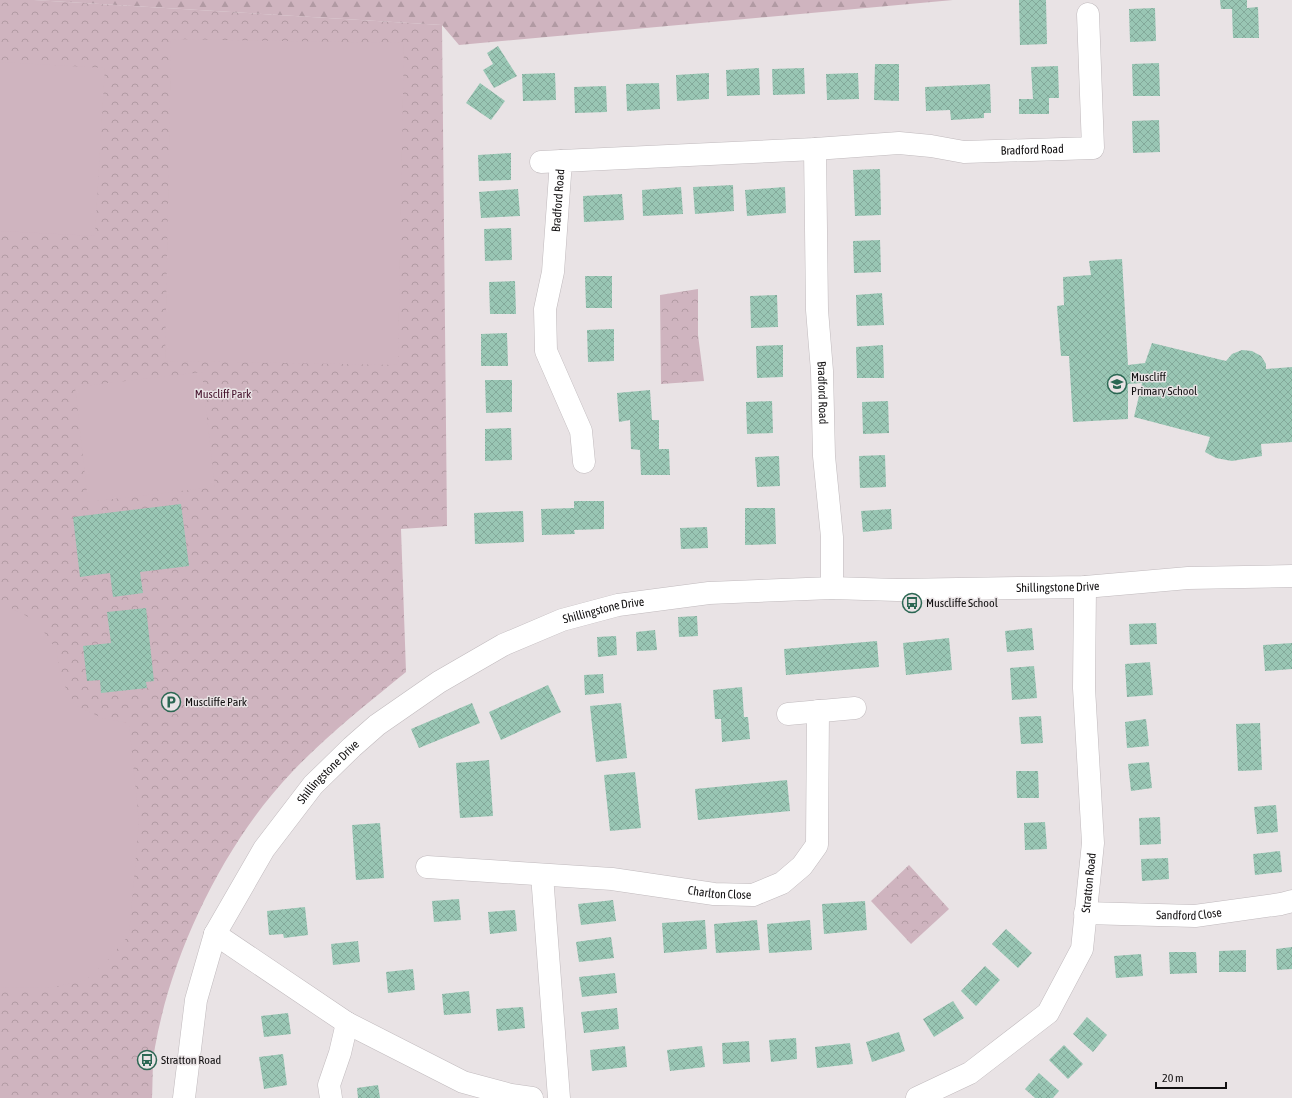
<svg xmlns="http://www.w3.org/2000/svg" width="1292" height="1098" viewBox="0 0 1292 1098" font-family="'Asap Condensed',sans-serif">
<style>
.forest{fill:url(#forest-firs)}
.park{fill:url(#park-crowns)}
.garden{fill:#cfb4bf}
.building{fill:url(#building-cross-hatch)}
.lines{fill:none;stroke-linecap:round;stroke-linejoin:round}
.minor-casing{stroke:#c0babd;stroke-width:23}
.minor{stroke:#fff;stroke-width:22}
.labels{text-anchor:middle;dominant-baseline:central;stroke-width:3;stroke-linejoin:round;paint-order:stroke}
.street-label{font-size:12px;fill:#121011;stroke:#e9e3e5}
.poi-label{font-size:12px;fill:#121011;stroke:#e9e3e5;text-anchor:start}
.park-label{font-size:12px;fill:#47142e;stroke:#e9e3e5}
</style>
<defs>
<pattern id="forest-firs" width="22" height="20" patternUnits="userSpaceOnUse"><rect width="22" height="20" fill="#cfb4bf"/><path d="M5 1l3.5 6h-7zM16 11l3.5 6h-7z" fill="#b19aa3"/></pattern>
<pattern id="park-crowns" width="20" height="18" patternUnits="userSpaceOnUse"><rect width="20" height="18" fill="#cfb4bf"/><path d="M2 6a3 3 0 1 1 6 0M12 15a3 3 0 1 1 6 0" fill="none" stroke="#b19aa3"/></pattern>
<pattern id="building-cross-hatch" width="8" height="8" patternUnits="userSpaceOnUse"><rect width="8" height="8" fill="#99c6b4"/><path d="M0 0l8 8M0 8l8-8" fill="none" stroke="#83a99a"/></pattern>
</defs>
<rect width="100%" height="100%" fill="#e9e3e5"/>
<path class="forest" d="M34,0H953L459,45L442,25Z"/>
<g class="park">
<path d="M0,0H34L442,25L447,526L401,529L406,672C367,704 327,735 292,772C225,842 172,951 155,1047C152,1063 153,1081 152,1098H0Z"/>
<path d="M698,289V335L704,381L661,384L660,295Z"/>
<path d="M909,865L949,909L911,944L871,901Z"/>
</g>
<g class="garden">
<path d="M171,39L404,43L398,365L165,361Z"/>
<path d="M0,62L105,68L95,236L0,231Z"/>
<path d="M202,372L215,487L88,502L75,387Z"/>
<path d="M0,607H9L36,621L56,649L61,679L75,705L102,718L129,723L139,822L129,935L106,962L86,980L54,987L0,988Z"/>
</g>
<g class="building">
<path d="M1019,0H1046L1047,44L1020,45Z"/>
<path d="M1220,0H1247V8L1258,7L1259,38H1233L1232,9H1221Z"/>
<path d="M1155,8L1156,41L1130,42L1129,9Z"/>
<path d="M498,46L517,76L494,88L483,70L493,64L487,53Z"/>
<path d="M1159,63L1160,96H1133L1132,64Z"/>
<path d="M875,64H899V101L874,100Z"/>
<path d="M1058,66L1059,98H1049V114H1019V99H1033L1031,67Z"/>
<path d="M759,68L760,95L727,96L726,70Z"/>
<path d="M804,68L805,94L773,95L772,69Z"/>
<path d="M555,73L556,100L523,101L522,74Z"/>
<path d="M709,73V99L677,101L676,75Z"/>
<path d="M858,73L859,99L827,100L826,74Z"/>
<path d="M480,83L505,101L491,120L466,103Z"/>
<path d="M659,83L660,109L627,111L626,84Z"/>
<path d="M990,84L991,113H984V118L951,120L950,110L926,111L925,87Z"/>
<path d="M606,86L607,112L575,113L574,87Z"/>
<path d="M1159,120L1160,152L1133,153L1132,121Z"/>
<path d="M511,153V180L479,181L478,155Z"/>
<path d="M880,169L881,215L855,216L853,170Z"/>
<path d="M733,185L734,211L695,214L693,187Z"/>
<path d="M681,187L683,214L643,216L642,190Z"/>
<path d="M785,187L786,213L747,216L745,190Z"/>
<path d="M518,189L520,216L481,218L479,192Z"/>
<path d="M622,194L624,220L584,222L583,196Z"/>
<path d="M511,228L512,260L485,261L484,229Z"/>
<path d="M880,240L881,272L854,273L853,241Z"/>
<path d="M1122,259L1128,365L1145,363L1152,343L1226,361L1232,354L1242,350L1252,351L1261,356L1266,364V369L1292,367V442L1261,444L1262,456L1232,461L1216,458L1205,452L1210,437L1134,417L1142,383L1128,384V419L1073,422L1069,356H1061L1057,306L1064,305L1063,277L1091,275L1089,261Z"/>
<path d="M585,276H612V308H586Z"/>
<path d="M515,281L516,314H490L489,282Z"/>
<path d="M882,293L884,325L857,326L856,295Z"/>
<path d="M777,295L778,327L751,328L750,296Z"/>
<path d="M614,329V361L588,362L587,330Z"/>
<path d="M507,333L508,366H481V334Z"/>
<path d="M783,345V377L757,378L756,346Z"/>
<path d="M883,345L884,378H857L856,347Z"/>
<path d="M485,380H512V412L486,413Z"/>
<path d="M650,390L652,420H659V449H669L670,475H641L640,450L631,449L630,420L619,422L617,393Z"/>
<path d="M772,401L773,433L747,434L746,402Z"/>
<path d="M888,401L889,433L863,434L862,402Z"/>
<path d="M511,428L512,460L485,461V429Z"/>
<path d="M885,455L886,487L860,488L859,456Z"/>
<path d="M779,456L780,486L757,487L755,457Z"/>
<path d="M574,501H604V529L574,530L575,534L542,535L541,509L574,508Z"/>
<path d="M181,504L189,566L140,572L143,593L113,597L110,573L80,577L73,517Z"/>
<path d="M745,508H775L776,544L745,545Z"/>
<path d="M891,509L892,529L863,532L861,511Z"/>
<path d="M523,511L524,542L475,544L474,513Z"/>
<path d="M707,527L708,548L681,549L680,528Z"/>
<path d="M146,608L154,681L146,682L147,688L101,693L100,680L87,681L83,646L111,643L107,612Z"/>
<path d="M697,616L698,636L679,637L678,617Z"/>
<path d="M1156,623L1157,644L1130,645L1129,624Z"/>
<path d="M1032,628L1034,650L1007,652L1005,631Z"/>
<path d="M655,630L657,650L637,651L636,632Z"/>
<path d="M616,636L617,655L598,657L597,637Z"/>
<path d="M949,638L952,670L906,675L903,643Z"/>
<path d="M877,641L879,667L786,675L784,649Z"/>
<path d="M1292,643V669L1265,671L1263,645Z"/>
<path d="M1150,662L1153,695L1127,697L1125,664Z"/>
<path d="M1034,666L1037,698L1012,700L1010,668Z"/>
<path d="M603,674L604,693L585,695L584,675Z"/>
<path d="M548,685L561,712L501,740L489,712Z"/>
<path d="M742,687L744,717H748L750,739L722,742L721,719H715L713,690Z"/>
<path d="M472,703L480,723L419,748L411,729Z"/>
<path d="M621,703L627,758L596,762L590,706Z"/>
<path d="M1041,716L1043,743L1021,744L1019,717Z"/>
<path d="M1146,719L1149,746L1127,748L1125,722Z"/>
<path d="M1260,723L1262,770L1238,771L1236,724Z"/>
<path d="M489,760L493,816L460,818L456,763Z"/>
<path d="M1149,762L1152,788L1131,791L1128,764Z"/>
<path d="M1016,771H1038L1039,798H1017Z"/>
<path d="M635,772L641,828L610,831L604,775Z"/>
<path d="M787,780L790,811L698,820L695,789Z"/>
<path d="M1276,805L1278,832L1257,834L1254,807Z"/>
<path d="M1160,817L1161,844L1140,845L1139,818Z"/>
<path d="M1045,822L1047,849L1025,850L1024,823Z"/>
<path d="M380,823L384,878L356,880L352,825Z"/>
<path d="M1280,851L1282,872L1255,875L1253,854Z"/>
<path d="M1168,858L1169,879L1142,881L1141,859Z"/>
<path d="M459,899L461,920L434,922L432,901Z"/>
<path d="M613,900L616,921L581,925L578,904Z"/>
<path d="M865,901L867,930L824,934L822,904Z"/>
<path d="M305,907L308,935L284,938L283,934L269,935L267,911Z"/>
<path d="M515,910L517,931L490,934L488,912Z"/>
<path d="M705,920L707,949L664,953L662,923Z"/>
<path d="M757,920L760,950L716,953L714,924Z"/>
<path d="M810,920L812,950L769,953L767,924Z"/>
<path d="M1006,929L1032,953L1018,968L992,944Z"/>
<path d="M611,937L614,958L579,962L576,942Z"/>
<path d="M358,941L360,962L333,965L331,944Z"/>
<path d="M1292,947V969L1277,970L1276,949Z"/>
<path d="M1246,950V972H1219V951Z"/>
<path d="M1169,952H1196L1197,973L1170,974Z"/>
<path d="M1141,954L1143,976L1116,978L1114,956Z"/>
<path d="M985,966L1000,980L976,1006L961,991Z"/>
<path d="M413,969L415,990L388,993L386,972Z"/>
<path d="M615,973L617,993L582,997L579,977Z"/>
<path d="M469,991L471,1013L444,1015L442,994Z"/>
<path d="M953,1001L964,1018L934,1037L923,1019Z"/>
<path d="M523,1007L525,1028L498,1031L496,1009Z"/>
<path d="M617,1008L619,1029L584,1033L581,1012Z"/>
<path d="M288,1013L291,1034L264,1037L261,1016Z"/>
<path d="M1087,1017L1107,1035L1093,1052L1073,1034Z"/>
<path d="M899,1032L905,1051L872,1062L866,1042Z"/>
<path d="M796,1038L797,1059L771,1062L769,1040Z"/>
<path d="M749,1041L750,1062L723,1064L722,1043Z"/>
<path d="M850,1043L853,1064L817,1068L815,1047Z"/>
<path d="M1064,1045L1083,1064L1068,1079L1049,1060Z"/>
<path d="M625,1046L627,1067L592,1071L590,1050Z"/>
<path d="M702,1046L705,1067L670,1071L667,1050Z"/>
<path d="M283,1054L287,1085L264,1089L259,1057Z"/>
<path d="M1039,1073L1059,1091L1053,1098H1035L1025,1089Z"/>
<path d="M378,1085L380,1098H358L357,1088Z"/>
</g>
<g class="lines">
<defs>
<g id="minor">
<path id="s1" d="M815,149L817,310L822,371L824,456L832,537V588"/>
<path d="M541,162L561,161"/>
<path id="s2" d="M584,462L581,431L546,351L545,309L553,272L561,161L815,149L899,143L931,146L964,152L1093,148L1088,14"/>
<path d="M788,714L855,708"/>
<path id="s3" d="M427,867L612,879L714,894L753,895L782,883L802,866L817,845L818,711"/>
<path d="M542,875L559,1098"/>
<path id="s4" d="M1085,913L1195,916L1281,904L1292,901"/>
<path d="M215,934L347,1023L463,1082L511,1095L532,1098"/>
<path id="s5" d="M184,1098L196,1000L215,934L264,849L313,785L352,747L377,725L439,682L503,645L562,620L618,605L709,593L832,588L897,590L1085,587L1188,578L1292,576"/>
<path d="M331,1098L329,1085L340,1053L347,1023"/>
<path id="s6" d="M917,1098L970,1073L1048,1013L1082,949L1093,843L1084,688L1085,587"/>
</g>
</defs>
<use href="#minor" class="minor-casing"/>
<use href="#minor" class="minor"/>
</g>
<defs>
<symbol id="school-ring" viewBox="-11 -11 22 22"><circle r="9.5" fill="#e9e3e5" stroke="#2b6753" stroke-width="1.5"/><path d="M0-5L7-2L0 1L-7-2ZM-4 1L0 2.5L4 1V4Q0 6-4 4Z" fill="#2b6753"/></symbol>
<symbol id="bus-ring" viewBox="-11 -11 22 22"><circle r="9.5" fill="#e9e3e5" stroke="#2b6753" stroke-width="1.5"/><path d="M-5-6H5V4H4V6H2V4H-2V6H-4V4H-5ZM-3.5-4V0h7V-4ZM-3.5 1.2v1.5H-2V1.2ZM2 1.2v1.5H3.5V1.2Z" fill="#2b6753"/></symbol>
<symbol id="parking-ring" viewBox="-11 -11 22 22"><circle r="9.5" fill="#e9e3e5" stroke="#2b6753" stroke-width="1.5"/><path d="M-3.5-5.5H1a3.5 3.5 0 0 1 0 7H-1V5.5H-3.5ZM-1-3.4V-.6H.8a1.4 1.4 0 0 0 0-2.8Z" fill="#2b6753"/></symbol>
</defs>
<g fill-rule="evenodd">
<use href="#school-ring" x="1106" y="373" width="22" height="22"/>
<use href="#bus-ring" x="901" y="592" width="22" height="22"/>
<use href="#parking-ring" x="160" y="691" width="22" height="22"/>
<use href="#bus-ring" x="136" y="1049" width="22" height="22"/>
</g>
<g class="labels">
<g class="street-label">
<text stroke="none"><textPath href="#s2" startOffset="782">Bradford Road</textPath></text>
<text stroke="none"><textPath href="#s2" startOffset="270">Bradford Road</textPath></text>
<text stroke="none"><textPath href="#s1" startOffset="244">Bradford Road</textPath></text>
<text stroke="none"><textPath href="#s5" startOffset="1146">Shillingstone Drive</textPath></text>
<text stroke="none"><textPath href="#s5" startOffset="690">Shillingstone Drive</textPath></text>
<text stroke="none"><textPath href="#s5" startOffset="366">Shillingstone Drive</textPath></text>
<text stroke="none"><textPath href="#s6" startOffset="296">Stratton Road</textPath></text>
<text stroke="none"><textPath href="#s3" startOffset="294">Charlton Close</textPath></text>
<text stroke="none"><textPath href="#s4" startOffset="104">Sandford Close</textPath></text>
</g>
<g class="poi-label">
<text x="1131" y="377">Muscliff<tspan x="1131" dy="14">Primary School</tspan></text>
<text x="926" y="603">Muscliffe School</text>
<text x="185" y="702">Muscliffe Park</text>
<text x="161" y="1060">Stratton Road</text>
</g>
<g class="park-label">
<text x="223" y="394">Muscliff Park</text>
</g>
</g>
<path d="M1156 1082v6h70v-6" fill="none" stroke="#121011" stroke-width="2"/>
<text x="1162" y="1082" font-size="12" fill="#121011" stroke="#e9e3e5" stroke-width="3" paint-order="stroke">20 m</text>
</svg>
